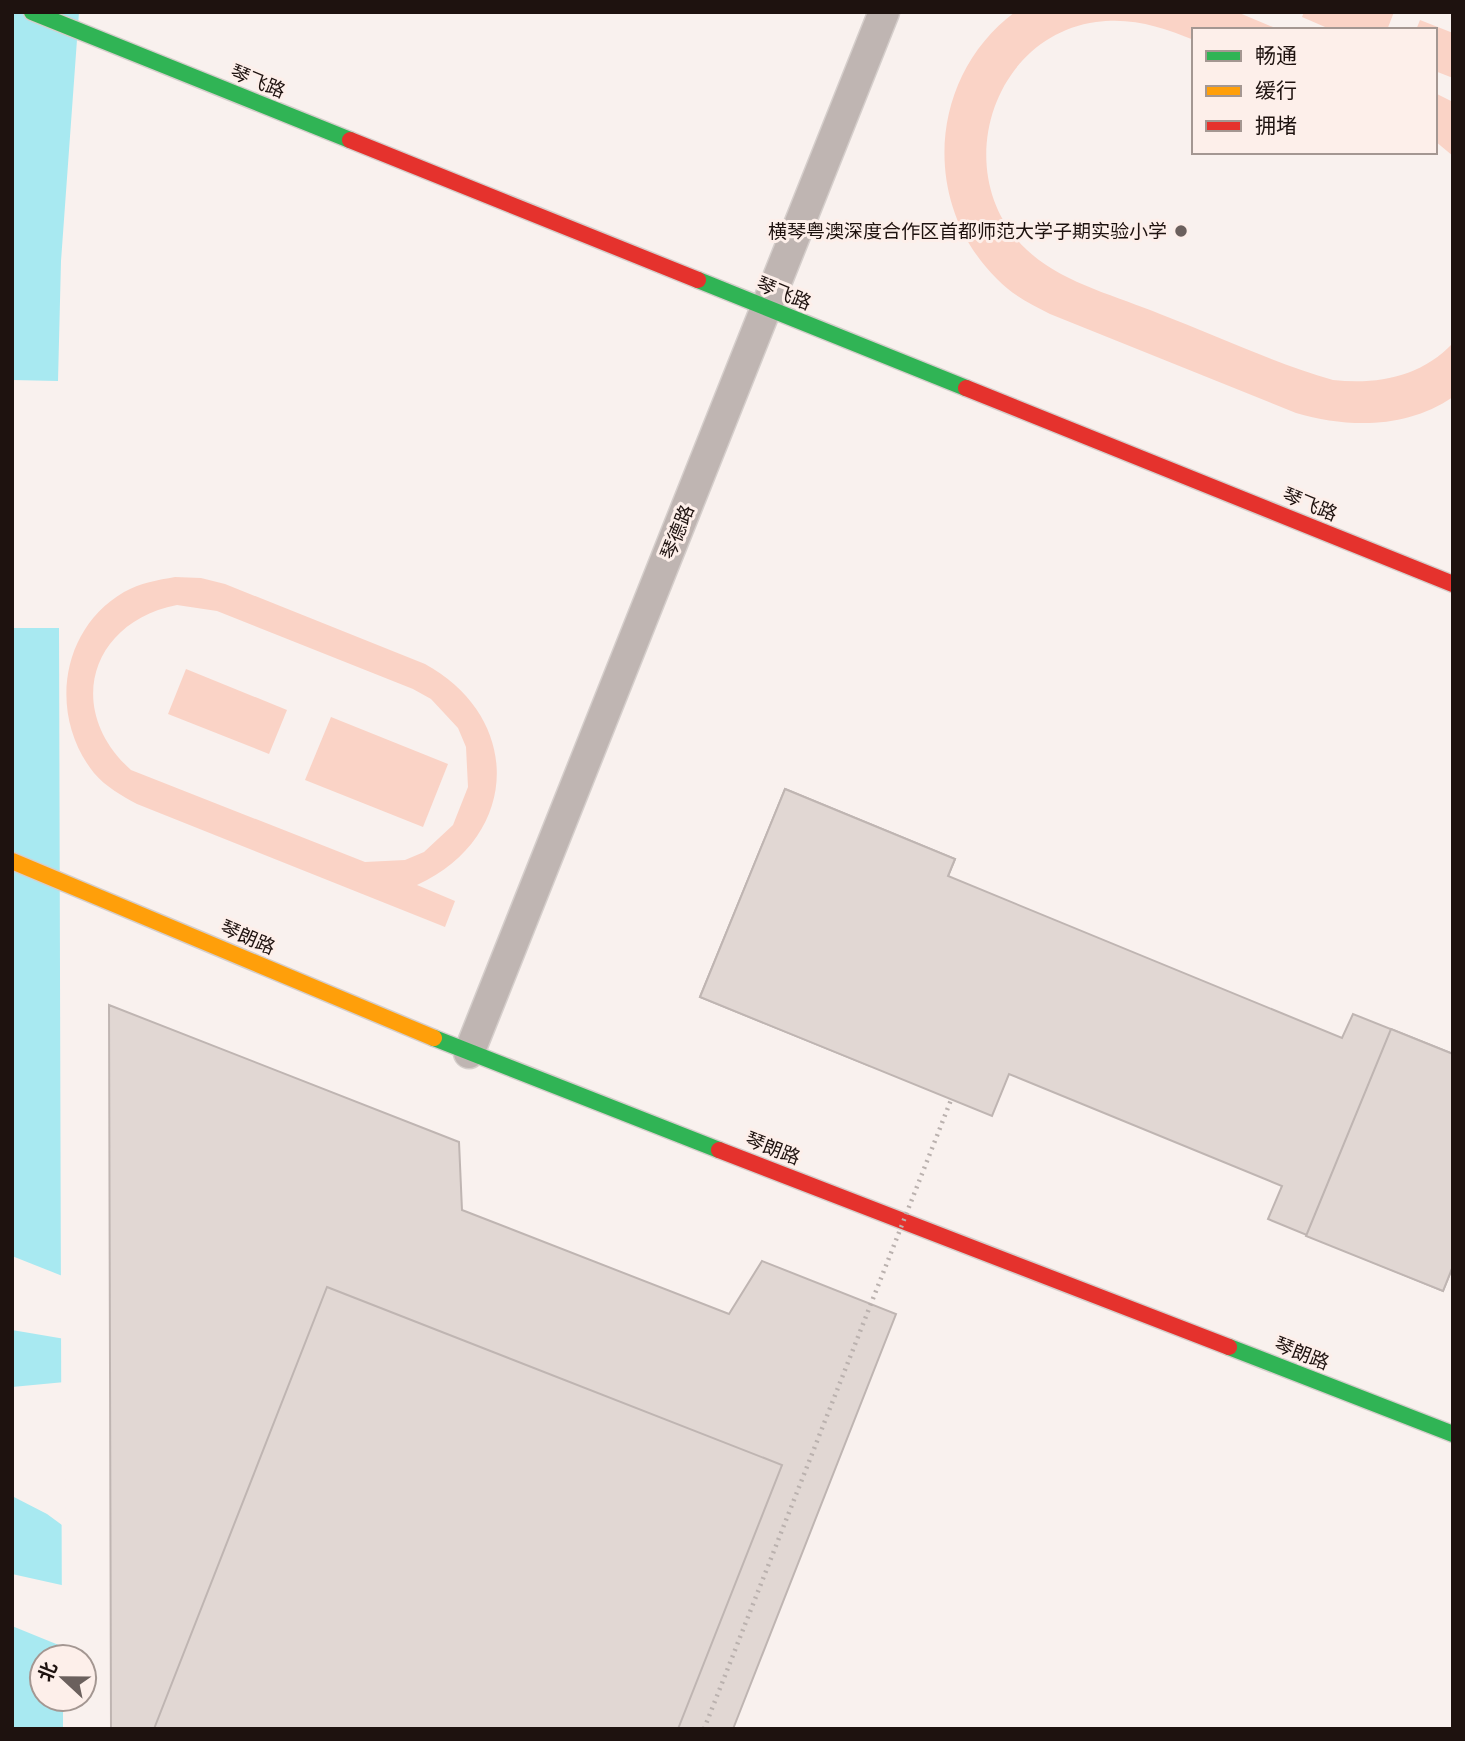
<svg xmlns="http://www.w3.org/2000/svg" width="1465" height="1741" viewBox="0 0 1465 1741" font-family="'Asap Condensed','Noto Sans SC',sans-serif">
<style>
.green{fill:#fad3c6;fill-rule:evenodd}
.water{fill:#a8e9f1}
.pier{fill:#f9f1ee}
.building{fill:#e1d7d3;stroke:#bfb5b2;stroke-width:2}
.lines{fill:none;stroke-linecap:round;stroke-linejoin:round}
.street-casing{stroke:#d5cecb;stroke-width:33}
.fast-casing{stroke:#d5cecb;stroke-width:19}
.slow-casing{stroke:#d5cecb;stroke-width:19}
.jam-casing{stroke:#d5cecb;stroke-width:19}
.street{stroke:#bfb5b2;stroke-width:30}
.fast{stroke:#30b455;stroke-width:16}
.slow{stroke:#ff9f0a;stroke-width:16}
.jam{stroke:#e5322d;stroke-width:16}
.path-bridge{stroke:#bab1ae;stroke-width:4.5;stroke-dasharray:2 5;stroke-linecap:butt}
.poi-dot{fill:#6b605d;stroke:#fdefea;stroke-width:2.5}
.labels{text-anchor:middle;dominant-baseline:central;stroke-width:6;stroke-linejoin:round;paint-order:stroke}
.street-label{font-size:19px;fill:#1e120f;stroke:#fdefea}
.poi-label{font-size:19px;fill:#1e120f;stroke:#fdefea;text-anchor:end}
</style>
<rect width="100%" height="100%" fill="#f9f1ee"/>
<g class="green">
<path d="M1015,12H1237L1280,30H1194V40C1162,27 1132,17 1096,22C989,37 949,178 1027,250C1062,283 1117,296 1160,314C1217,336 1274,363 1333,380C1377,385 1421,377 1453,343V397C1406,429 1348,428 1296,413L1050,314C1031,304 1012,295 997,279C920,203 929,76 1015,12Z"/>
<path d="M1304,12H1394L1387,30H1332L1302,17Z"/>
<path d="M1420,20L1453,33V78L1435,71V30H1416Z"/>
<path d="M1435,93L1453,102V156L1435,141Z"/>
<path d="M175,577L201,578L225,584L425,664C524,718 520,838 417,885L455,901L445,927L137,804C122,796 106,787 94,773C49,717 59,630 124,592C140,583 158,580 175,577ZM177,605L217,611L413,689L431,699L458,728L466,747L468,787L453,825L424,852L405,860L365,862L131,770C64,710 90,622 177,605Z"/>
<path d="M186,669L287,710L269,754L168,714Z"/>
<path d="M331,717L448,764L423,827L305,780Z"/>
</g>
<g class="water">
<path d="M12,12H79L61,261L58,381L12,380Z"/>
<path d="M12,628H59L62,1657H42V1699H63V1729H12Z"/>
</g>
<g class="pier">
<path d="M12,1256L65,1277V1339L12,1330Z"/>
<path d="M65,1382L66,1528L47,1514L12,1496V1387Z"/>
<path d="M12,1574L66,1586V1648L12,1626Z"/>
</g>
<g class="building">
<path d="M785,789L955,859L870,1066L700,997Z"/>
<path d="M785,789L955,859L948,876L1342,1038L1353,1014L1453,1054V1266L1443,1291L1268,1219L1282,1186L1009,1074L992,1116L700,997Z"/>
<path d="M109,1005L459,1142L462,1210L729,1314L762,1261L896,1314L733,1729H111Z"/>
<path d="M1391,1029L1453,1054V1266L1443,1291L1306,1236Z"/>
<path d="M327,1287L782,1465L678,1729H154Z"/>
</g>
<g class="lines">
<defs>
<path id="street" d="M469,1053L884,12"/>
<g id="fast">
<path d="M32,12L350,140"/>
<path d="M698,280L966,388"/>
<path d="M434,1038L719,1150"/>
<path d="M1229,1347L1453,1434"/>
</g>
<path id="slow" d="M12,861L434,1038"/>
<g id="jam">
<path d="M350,140L698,280"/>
<path d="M966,388L1453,584"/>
<path d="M719,1150L1229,1347"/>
</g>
</defs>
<use href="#street" class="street-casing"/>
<use href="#fast" class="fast-casing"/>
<use href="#slow" class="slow-casing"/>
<use href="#jam" class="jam-casing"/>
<use href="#street" class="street"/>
<use href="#fast" class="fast"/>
<use href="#slow" class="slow"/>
<use href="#jam" class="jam"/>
<path class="path-bridge" d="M704,1729L951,1100"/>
</g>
<circle class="poi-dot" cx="1181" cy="231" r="7"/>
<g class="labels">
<g class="street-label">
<text transform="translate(258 81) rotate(22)">琴飞路</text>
<text transform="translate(784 293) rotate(22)">琴飞路</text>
<text transform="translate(1310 504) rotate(22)">琴飞路</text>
<text transform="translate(677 532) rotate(-68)">琴德路</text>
<text transform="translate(248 937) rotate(23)">琴朗路</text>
<text transform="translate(773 1148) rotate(21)">琴朗路</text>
<text transform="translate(1302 1353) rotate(21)">琴朗路</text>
</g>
<g class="poi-label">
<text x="1167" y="231">横琴粤澳深度合作区首都师范大学子期实验小学</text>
</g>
</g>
<rect width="1465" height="1741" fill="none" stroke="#1e120f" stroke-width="28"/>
<rect x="1192" y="28" width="245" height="126" fill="#fdefea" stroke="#a49792" stroke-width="2"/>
<rect x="1206" y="51" width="35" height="10" fill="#30b455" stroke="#a49792" stroke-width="2"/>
<text x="1255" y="63" font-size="21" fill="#1e120f">畅通</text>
<rect x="1206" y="86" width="35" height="10" fill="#ff9f0a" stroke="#a49792" stroke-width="2"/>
<text x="1255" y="98" font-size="21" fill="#1e120f">缓行</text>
<rect x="1206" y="121" width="35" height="10" fill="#e5322d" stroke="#a49792" stroke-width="2"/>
<text x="1255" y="133" font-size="21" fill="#1e120f">拥堵</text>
<g transform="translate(63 1678) rotate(292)"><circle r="33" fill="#fdefea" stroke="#a49792" stroke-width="2"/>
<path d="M0-5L12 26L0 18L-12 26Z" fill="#6b605d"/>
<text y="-10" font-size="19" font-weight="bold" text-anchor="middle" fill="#1e120f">北</text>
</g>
</svg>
